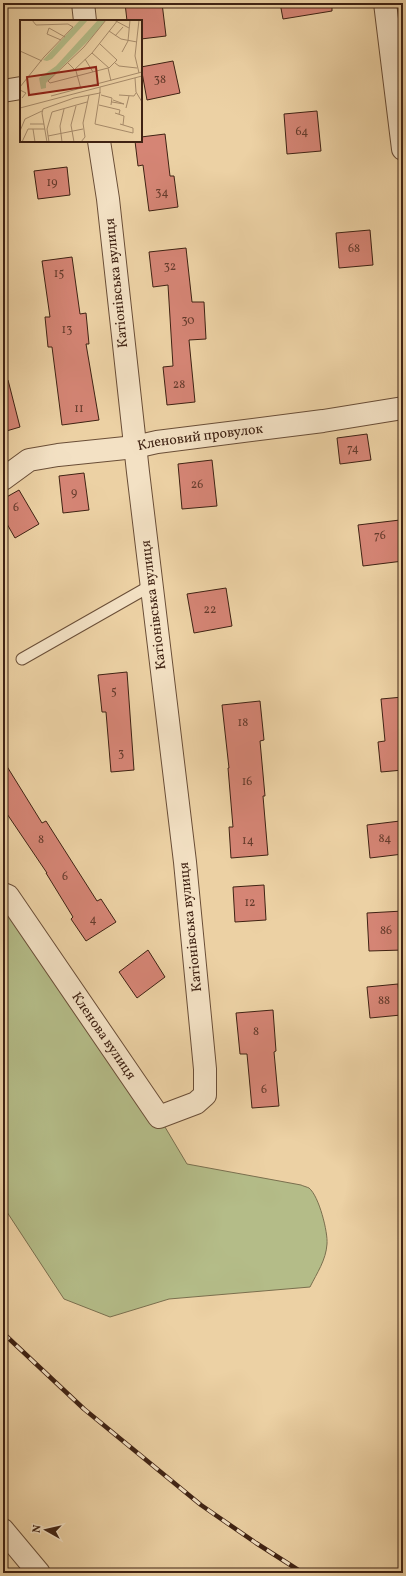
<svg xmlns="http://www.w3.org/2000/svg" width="406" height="1576" viewBox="0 0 406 1576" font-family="Vollkorn,serif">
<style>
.green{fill:#b4bc88;stroke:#7a6f4e}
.building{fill:#d58575;stroke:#3f2213}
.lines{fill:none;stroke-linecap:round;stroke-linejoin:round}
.lane-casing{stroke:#6a4e37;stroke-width:13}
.street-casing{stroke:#6a4e37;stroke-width:24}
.path{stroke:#3f2213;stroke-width:2.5;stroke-dasharray:3 2;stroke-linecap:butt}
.lane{stroke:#f3e1c4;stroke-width:11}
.street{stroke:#f3e1c4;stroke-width:22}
.rail-casing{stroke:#3f2213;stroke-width:4.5}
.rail{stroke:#f3e1c4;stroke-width:3;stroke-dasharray:9;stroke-linecap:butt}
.labels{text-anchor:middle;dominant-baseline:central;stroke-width:3.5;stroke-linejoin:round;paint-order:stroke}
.number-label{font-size:12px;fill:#643b2c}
.street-label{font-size:14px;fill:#3f2213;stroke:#f3e1c4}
.inset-road{fill:none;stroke:#a78b6a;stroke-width:1}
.view{fill:#8f2418;fill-opacity:0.15;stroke:#8f2418;stroke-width:2}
.inset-edge{fill:none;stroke:#3f2213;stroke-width:2}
</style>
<rect width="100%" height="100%" fill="#ecd1a4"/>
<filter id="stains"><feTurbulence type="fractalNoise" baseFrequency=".005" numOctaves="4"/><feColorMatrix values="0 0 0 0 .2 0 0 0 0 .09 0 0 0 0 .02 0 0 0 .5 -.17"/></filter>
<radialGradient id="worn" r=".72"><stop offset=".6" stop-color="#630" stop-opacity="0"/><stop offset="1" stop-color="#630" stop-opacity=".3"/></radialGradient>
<path class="green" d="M3,894L159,1117L187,1164L301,1185C303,1186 307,1187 309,1188C319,1196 328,1232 327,1244C326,1260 317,1273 310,1287L169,1299L110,1317L64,1299L3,1206Z"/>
<g class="building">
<path d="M125,3H162L166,36L141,39V21H127Z"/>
<path d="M280,3H332V11L283,19Z"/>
<path d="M173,61L180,93L147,100L141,67Z"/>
<path d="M317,111L321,151L287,154L284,114Z"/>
<path d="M165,134L170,176H174L178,207L149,211L143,165L138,166L135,141H141V137Z"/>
<path d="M67,167L70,195L38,199L34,171Z"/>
<path d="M370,230L373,265L339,268L336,233Z"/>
<path d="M186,248L192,302H204L206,339L189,340L195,402L167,405L163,367L173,366L168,285L153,287L149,252Z"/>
<path d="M72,257L80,314L86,313L89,344H86L99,420L62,425L52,347H48L45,317H50L42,261Z"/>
<path d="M8,380L20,427L3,432V381Z"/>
<path d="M367,434L371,460L340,464L337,438Z"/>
<path d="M212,460L217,506L182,509L178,464Z"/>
<path d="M84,473L89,510L63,513L59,476Z"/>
<path d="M19,490L39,524L15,538L3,517V499Z"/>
<path d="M400,520L403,547V561L363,566L358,525Z"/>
<path d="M226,588L232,626L194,633L187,594Z"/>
<path d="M127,672L134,770L111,772L106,712H102L98,675Z"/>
<path d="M403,697V770L381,772L378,742L385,741L381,699Z"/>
<path d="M260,701L264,740L260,741L265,796H263L268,855L231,858L229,827H233L228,768H229L222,705Z"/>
<path d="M3,760L42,823L46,821L97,901L101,899L116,922L86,941L71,919L73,917L46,873H47L3,808Z"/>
<path d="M400,821L403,854L370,858L367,825Z"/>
<path d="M264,885L266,920L235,922L233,887Z"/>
<path d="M403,911V950L369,951L367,913Z"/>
<path d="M148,950L165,977L137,998L119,972Z"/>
<path d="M398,984L401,1015L370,1018L367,987Z"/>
<path d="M273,1010L276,1051L274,1052L279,1106L252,1108L247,1054H240L236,1013Z"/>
</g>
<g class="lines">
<defs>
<path id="lane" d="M22,659L152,585"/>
<g id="street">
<path d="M83,3L85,21"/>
<path d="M385,3L403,149"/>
<path d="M3,91L21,88"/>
<path id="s1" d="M3,479L29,460L58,455L135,447L157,442L323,421L403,408"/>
<path id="s2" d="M3,894L8,896L159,1117L196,1103L205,1095V1069L185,862L138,472L108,199L99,141"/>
<path d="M3,1530L39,1573"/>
</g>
</defs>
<use href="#lane" class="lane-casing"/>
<use href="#street" class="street-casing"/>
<path class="path" d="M396,1573L403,1568"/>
<use href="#lane" class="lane"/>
<use href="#street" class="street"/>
<defs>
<path id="rail" d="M3,1333L84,1409L201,1505L256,1543L303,1573"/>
</defs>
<use href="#rail" class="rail-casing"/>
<use href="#rail" class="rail"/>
</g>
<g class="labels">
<g class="number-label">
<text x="160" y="80">38</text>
<text x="302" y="132">64</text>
<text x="52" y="183">19</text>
<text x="162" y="193">34</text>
<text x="354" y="249">68</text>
<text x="170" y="267">32</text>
<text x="59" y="274">15</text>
<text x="188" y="321">30</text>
<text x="67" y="330">13</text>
<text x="179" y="385">28</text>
<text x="79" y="409">11</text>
<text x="353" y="449">74</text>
<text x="197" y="485">26</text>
<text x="74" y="493">9</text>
<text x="16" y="508">6</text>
<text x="380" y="536">76</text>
<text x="210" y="610">22</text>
<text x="114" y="692">5</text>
<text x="243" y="723">18</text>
<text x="121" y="754">3</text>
<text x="247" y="782">16</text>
<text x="385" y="839">84</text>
<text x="41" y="840">8</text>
<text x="248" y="841">14</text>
<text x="65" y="877">6</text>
<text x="250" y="903">12</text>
<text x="93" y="920">4</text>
<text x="386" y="931">86</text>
<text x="384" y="1001">88</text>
<text x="256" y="1032">8</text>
<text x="264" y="1090">6</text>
</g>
<g class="street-label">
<text transform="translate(117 283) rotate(-96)">Катіонівська вулиця</text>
<text stroke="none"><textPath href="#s1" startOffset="205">Кленовий провулок</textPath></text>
<text transform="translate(154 605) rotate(-97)">Катіонівська вулиця</text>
<text transform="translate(191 927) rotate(-96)">Катіонівська вулиця</text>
<text stroke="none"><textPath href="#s2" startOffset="175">Кленова вулиця</textPath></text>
</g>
</g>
<g transform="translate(20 20)">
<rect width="122" height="122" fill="#ecd1a4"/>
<path d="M60,0H68L32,39L27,41L23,40ZM78,0H86L71,18L26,63V68L21,69L19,58L36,46Z" fill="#b4bc88"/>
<path class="inset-road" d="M86,0L64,27L28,61L30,63L88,48L91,61M94,0L109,8M89,11L101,19L117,22M95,16L103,7M41,20L27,14L29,8L45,17M80,24L97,40L89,48L72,33L98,0M0,31L22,41M102,32L108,21L110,0M65,39L73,52M48,43L56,51L61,69M95,43L99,46L117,48M54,50L72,33M119,53L115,36L119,0M115,58L116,72L122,82M0,67L24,37L53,7L48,4L16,5L12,0M0,70L6,73L2,78M80,72L75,104L113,113V108L100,104M81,75L92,78L91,85M99,75L114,76L116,73M31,76L122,52M92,82L104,84L93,80M79,85L100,90L99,94M0,88L122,56M106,88L109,76M95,93L104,96L103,105M10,104H24M13,109L15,122M0,111L5,99L22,91M28,116L63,109M2,122L8,109H25M27,122L22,93L23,89L54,78L80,73V67M29,122L27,109L32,92L67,82M42,122L40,106L44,89M54,122L51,105L56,86M61,122L65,117L63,103L69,75"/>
<path class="view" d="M76,47L78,65L9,75L7,57Z"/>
<rect width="122" height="122" class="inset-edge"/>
</g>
<rect width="406" height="1576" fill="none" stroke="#ecd1a4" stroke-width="16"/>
<rect x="4" y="4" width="398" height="1568" fill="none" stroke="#3f2213" stroke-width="2"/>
<rect x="8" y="8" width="390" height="1560" fill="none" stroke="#3f2213"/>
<g transform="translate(46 1530) rotate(278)" stroke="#f3e1c4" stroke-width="3" paint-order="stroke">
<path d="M0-3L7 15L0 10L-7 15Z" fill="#3f2213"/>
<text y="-6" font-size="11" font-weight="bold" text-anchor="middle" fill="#3f2213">N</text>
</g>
<rect width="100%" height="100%" filter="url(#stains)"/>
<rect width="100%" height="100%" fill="url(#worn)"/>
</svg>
